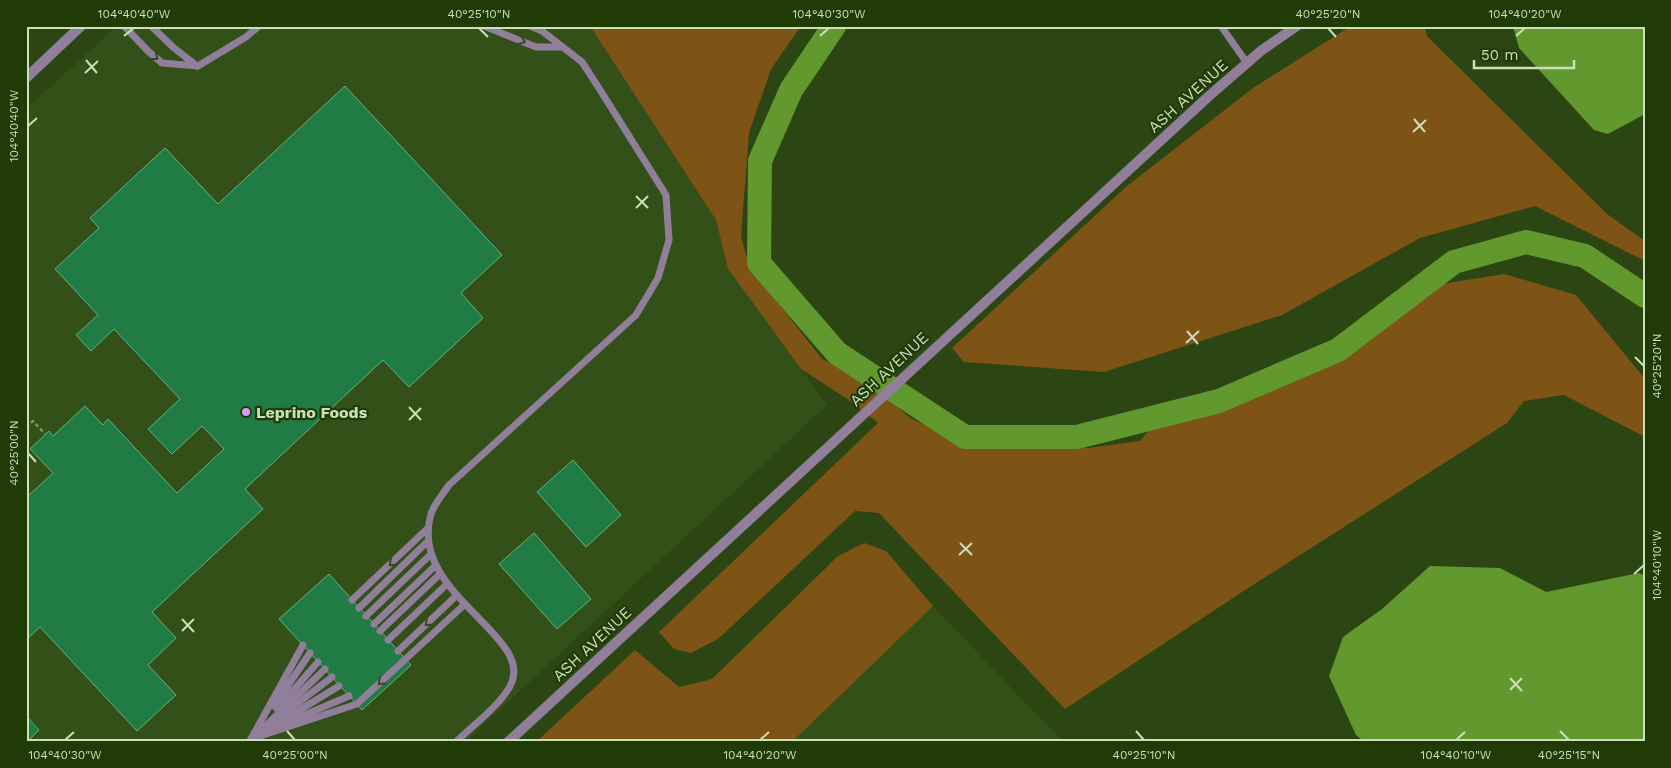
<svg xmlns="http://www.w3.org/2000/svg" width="1671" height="768" viewBox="0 0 1671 768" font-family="'Work Sans',sans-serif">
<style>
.built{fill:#325017}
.green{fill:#7d5416}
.water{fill:#62992e}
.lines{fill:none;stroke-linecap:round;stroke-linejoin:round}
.river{stroke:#62992e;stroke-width:24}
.building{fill:#207b45;stroke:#69b17f}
.path{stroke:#7d956b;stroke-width:2.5;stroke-dasharray:4 2.5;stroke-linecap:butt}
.service{stroke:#907e9b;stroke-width:7}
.minor{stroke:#907e9b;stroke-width:10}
.tertiary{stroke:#907e9b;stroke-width:10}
.oneway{stroke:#374824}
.ticks{fill:none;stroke:#cadfbc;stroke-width:2}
.poi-dot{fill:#d79bf9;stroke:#213b06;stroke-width:2}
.labels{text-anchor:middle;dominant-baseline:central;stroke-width:4.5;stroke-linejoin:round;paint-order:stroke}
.street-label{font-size:16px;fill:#cadfbc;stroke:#213b06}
.poi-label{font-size:16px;font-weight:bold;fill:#cadfbc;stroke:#213b06;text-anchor:start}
.neatline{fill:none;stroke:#cadfbc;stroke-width:2}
.ticks-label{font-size:12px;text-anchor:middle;fill:#cadfbc}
</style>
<rect width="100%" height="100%" fill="#2b4613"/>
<g class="built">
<path d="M117,26H590L716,220L728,269L827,405L465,742H26V109Z"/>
<path d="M933,606L1063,742H792Z"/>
</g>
<g class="green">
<path d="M590,26H801L771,69L749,133L741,236L749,266L822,359L869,382L910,418L978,449L1088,448L1140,441L1151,428L1228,404L1344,352L1436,285L1504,274L1576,295L1645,379V437L1564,395L1524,401L1507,423L1242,592L1065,709L879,513L855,511L718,639L691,653L674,649L659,632L878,423L849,400L801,369L728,269L716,220Z"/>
<path d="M1351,26H1425L1427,36L1607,214L1645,241V261L1535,206L1420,238L1282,315L1104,372L964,362L952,348L1127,186L1253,88Z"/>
<path d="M864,543L886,551L933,606L792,742H536L635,650L679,687L712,679L838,556Z"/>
</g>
<g class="water">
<path d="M1513,26H1645V114L1608,134L1594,130L1519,48Z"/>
<path d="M1430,566L1500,568L1546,592L1639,573L1645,576V742H1365L1356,735L1329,676L1343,637L1382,609Z"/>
</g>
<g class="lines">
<path class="river" d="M834,26L791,90L760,161L759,263L837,353L965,437H1077L1219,401L1338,350L1454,262L1526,242L1585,256L1645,296"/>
</g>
<g class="building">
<path d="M345,86L502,255L461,293L483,318L409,387L383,360L245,489L263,509L152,612L176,638L148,665L176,695L137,731L40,627L26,640V498L53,473L30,449L49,431L53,436L85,406L103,425L108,419L177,493L224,449L202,426L172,454L148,429L180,399L114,329L91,351L76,335L98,315L55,269L99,228L90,218L165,148L218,204Z"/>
<path d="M573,460L621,515L586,547L537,492Z"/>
<path d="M534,533L591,599L557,629L499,564Z"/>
<path d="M329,574L411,665L362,710L279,619Z"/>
<path d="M26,716L39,730L27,742H26Z"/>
</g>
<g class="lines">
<path class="path" d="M26,427L33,421L45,434"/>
<g class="service">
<path d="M124,26L148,51L162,63L198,66L246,37L259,26"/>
<path d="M151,26L174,48L197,66"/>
<path d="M484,26L536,47H562"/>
<path d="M1221,26L1247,63"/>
<path d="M352,600L427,529"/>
<path d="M359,608L427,542"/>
<path d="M366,616L430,555"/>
<path d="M374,624L435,566"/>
<path d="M380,631L440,574"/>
<path d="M388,640L447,584"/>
<path d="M398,651L457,595"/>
<path d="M274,706L310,653"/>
<path d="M277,709L318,662"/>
<path d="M281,716L332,677"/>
<path d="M281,725L349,696"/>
<path d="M262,733L339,686"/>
<path d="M256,735L325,669"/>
<path d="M251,739L357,704L465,604"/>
<path d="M251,739L303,645"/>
<path d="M456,742C473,725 496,709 509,688C541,637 407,595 431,514C434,504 443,494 449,485L636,315L658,278L669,240L666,195L597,85L582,62L542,31L530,26"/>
</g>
<path class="minor" d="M508,742L1209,96L1262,50L1297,26"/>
<path class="tertiary" d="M26,78L81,26"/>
</g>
<defs><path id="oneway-chevron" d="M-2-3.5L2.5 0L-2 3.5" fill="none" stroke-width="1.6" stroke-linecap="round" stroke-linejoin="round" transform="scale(1.25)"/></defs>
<g class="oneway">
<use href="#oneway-chevron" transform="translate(522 41) rotate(21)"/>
<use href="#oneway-chevron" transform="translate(155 57) rotate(38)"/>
<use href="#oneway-chevron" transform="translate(392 563) rotate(137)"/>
<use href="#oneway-chevron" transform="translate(428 623) rotate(137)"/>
<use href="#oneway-chevron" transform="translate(381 682) rotate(138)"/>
</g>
<path class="ticks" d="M479,28L488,37M1328,28L1336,37M124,36L134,28M820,36L829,28M1516,36L1525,28M86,60L97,73M85,73L98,61M1414,119L1425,132M28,126L37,118M1413,132L1426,120M636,196L648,208M636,208L648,196M1187,331L1198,344M1186,343L1199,331M1635,357L1644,366M409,407L421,420M409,420L421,408M28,453L36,462M960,543L972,555M959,555L972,543M1634,574L1644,565M182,619L194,632M182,631L194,619M1510,678L1522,691M1510,690L1522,678M287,731L295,740M1136,731L1144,740M1560,731L1569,740M65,740L74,732M760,740L769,732M1456,740L1465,732"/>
<circle class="poi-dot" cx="246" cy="412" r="5"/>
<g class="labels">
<g class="street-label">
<text transform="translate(1188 96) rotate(-42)">ASH AVENUE</text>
<text transform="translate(889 369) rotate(-43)">ASH AVENUE</text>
<text transform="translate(592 644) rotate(-43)">ASH AVENUE</text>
</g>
<g class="poi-label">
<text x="256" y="412">Leprino Foods</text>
</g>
</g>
<rect width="1671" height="768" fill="none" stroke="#213b06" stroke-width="55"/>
<path d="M1474 60v8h100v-8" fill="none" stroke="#cadfbc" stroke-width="2.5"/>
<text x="1481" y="60" font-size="15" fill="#cadfbc" stroke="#213b06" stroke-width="4" paint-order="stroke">50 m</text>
<rect x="28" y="28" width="1616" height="712" class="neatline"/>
<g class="ticks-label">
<text x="134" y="18">104°40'40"W</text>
<text x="479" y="18">40°25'10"N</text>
<text x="829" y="18">104°40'30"W</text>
<text x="1328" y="18">40°25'20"N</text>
<text x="1525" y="18">104°40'20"W</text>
<text transform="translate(14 126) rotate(-90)" y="4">104°40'40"W</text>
<text transform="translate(1657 366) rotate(-90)" y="4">40°25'20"N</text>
<text transform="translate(14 453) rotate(-90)" y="4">40°25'00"N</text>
<text transform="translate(1657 565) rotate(-90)" y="4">104°40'10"W</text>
<text x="65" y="759">104°40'30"W</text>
<text x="295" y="759">40°25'00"N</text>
<text x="760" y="759">104°40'20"W</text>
<text x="1144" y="759">40°25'10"N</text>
<text x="1456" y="759">104°40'10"W</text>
<text x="1569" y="759">40°25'15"N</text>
</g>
</svg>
